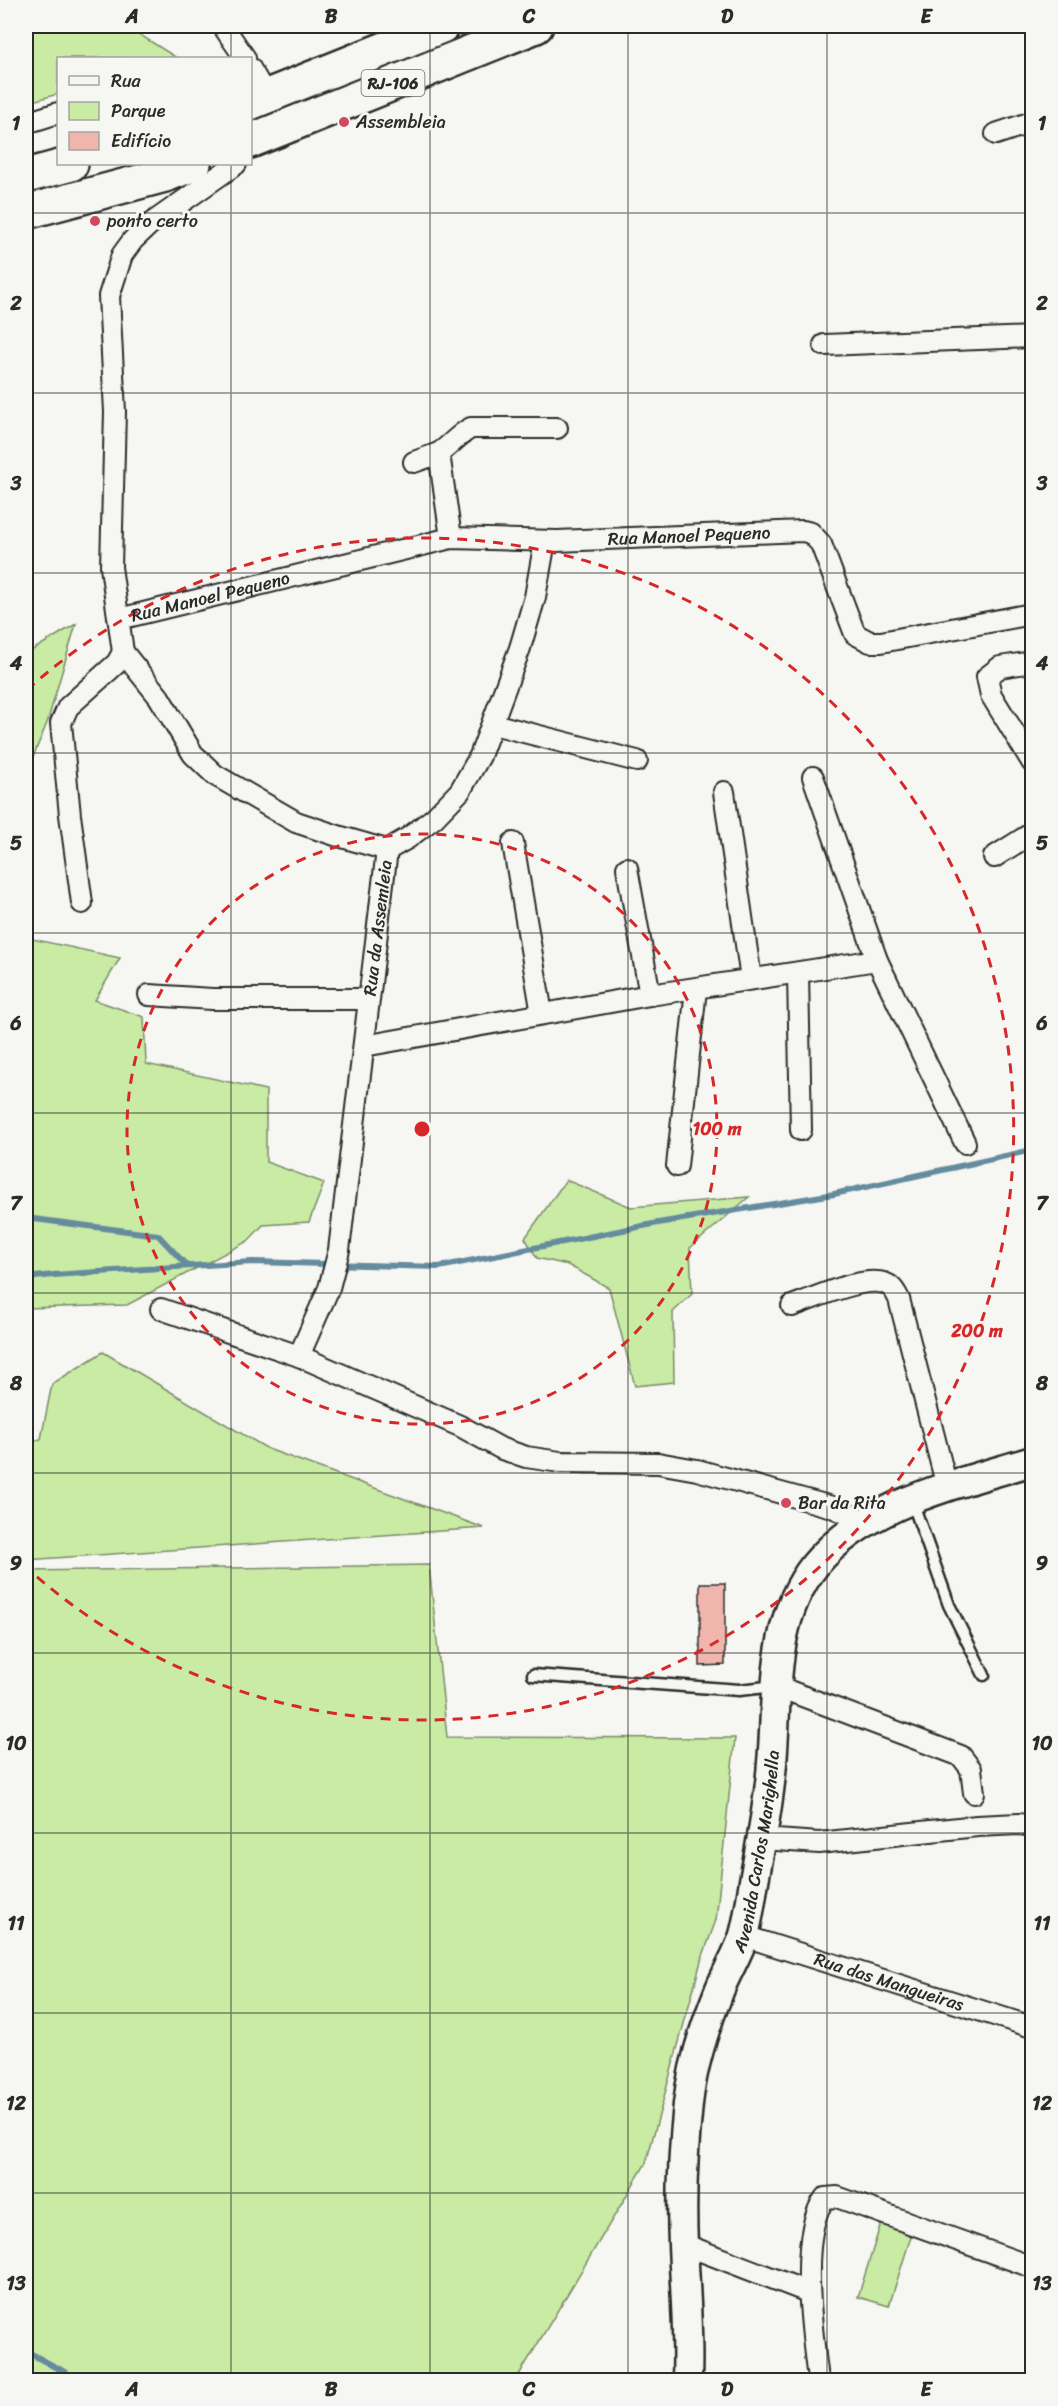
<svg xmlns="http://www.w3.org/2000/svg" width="1058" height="2406" viewBox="0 0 1058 2406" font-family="Sriracha,sans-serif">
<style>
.green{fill:#c9eba4;stroke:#7a8b68;stroke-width:1.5}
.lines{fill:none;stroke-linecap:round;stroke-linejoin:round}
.stream{stroke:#658b9f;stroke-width:6}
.building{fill:#f0b5ad;stroke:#2b2b2b;stroke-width:1.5}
.lane-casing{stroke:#2b2b2b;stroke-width:15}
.street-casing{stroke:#2b2b2b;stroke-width:24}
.secondary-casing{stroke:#2b2b2b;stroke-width:33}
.highway-casing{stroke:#2b2b2b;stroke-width:38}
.lane{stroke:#f6f6f2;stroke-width:10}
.street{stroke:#f6f6f2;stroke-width:20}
.secondary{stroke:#f6f6f2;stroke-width:28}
.highway{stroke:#f6f6f2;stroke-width:33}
.grid{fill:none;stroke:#2b2b2b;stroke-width:1.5;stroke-opacity:0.55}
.ring{fill:none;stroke:#d62828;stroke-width:3;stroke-dasharray:10 8}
.poi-dot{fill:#d1495b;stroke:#f6f6f2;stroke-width:2}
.labels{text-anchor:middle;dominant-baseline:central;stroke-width:6;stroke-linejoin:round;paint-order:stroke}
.shield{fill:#f6f6f2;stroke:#686867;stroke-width:1.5}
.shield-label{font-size:16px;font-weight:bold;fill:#2b2b2b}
.poi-label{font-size:18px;fill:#2b2b2b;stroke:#f6f6f2;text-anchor:start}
.street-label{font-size:18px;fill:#2b2b2b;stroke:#f6f6f2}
.centre{fill:#d62828;stroke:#f6f6f2;stroke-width:3}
.ring-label{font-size:18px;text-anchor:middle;font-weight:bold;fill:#d62828;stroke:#f6f6f2;stroke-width:6;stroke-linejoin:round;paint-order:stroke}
.neatline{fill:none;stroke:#2b2b2b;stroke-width:2}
.grid-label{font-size:20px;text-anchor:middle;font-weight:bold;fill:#2b2b2b}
</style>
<rect width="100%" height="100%" fill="#f6f6f2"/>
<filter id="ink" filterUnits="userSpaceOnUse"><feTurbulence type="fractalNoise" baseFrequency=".0167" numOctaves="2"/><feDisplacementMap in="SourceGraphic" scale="12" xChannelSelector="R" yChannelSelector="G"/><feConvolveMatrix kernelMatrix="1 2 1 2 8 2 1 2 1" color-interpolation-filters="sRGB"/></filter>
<g filter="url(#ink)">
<g class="green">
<path d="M26,26H126L177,58H58V94L26,103Z"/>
<path d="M76,624L47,723L26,774V654Z"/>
<path d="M26,826L32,939L120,958L95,1000L144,1017L146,1064L266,1090V1162L324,1183L309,1222L263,1225L248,1241L127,1305L26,1308Z"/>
<path d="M566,1180L631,1207L749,1197L690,1248L692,1294L673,1312L674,1382L635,1386L609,1288L568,1265L537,1258L525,1238Z"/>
<path d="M103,1352L268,1449L484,1528L26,1560V1442L41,1439L52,1384Z"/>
<path d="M429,1565L447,1737L735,1738L716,1920L701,1961L646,2163L516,2380H26V1571Z"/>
<path d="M882,2220L913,2230L889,2306L858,2297Z"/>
</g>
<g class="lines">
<g class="stream">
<path d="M26,1218L158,1235L187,1266"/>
<path d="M26,1278L53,1275L252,1262L439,1267L658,1223L834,1194L1032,1150"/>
<path d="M26,2351L79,2380"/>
<path d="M53,2380L61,2370"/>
</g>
</g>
<path class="building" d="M700,1583H725V1665L700,1666Z"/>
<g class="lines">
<defs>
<g id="lane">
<path d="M912,1501L949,1605L984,1675"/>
<path d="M533,1675L739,1690L776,1686"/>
</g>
<g id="street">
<path d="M223,26L245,58"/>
<path d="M250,68L267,97"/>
<path d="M26,123L58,113"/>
<path d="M996,134L1032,122"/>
<path d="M236,164L149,225L133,240L122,255L109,296L115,412L111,567L123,652L159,697L193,754L215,775L296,822L338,836L387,850"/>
<path d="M824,345L1032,337"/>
<path d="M439,453C451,445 459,434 471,428H557"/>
<path d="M414,462L439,453L451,538"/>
<path id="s1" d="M119,619L451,538L557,541L803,531L811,533L821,544L855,634L870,642H881L1032,614"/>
<path d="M1032,662L1000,667L987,677L991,695L1032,762"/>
<path d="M493,724L637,761"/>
<path d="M813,777L877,960L965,1143"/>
<path d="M724,792L751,979"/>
<path d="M513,843L542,1014"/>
<path d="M387,850L408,838L434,818L460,791L480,756L520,648L535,597L545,541"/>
<path d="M994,857L1032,833"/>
<path d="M627,868L650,995"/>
<path d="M82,903L70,815L61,723L68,707L117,663L123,652"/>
<path d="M798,973L801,1130"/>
<path d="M149,995L212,999H368"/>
<path d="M364,1046L650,995L877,960"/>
<path d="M677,1166L696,989"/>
<path d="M792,1306C813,1299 873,1270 891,1287C894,1289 897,1295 899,1299L947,1487"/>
<path d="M161,1309L299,1356L460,1426L502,1449L526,1457L560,1462L658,1463L697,1470L832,1507L867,1522"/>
<path id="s2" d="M299,1356L329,1288L339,1250L387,850"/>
<path d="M776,1686L961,1756L971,1769L974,1793"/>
<path d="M762,1839L819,1843L977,1826L1019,1824L1032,1826"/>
<path id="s3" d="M744,1936L1032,2027"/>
<path d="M683,2244L808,2292"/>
<path d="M818,2380C813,2336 797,2235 825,2198L837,2197L1032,2267"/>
</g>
<g id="secondary">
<path id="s4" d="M687,2380C689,2335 685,2290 683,2245C681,2198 683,2151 688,2104C692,2067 704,2029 718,1994C725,1974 738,1955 744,1935C749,1917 751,1899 754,1881C761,1842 769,1803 772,1763C778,1697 770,1621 815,1565C867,1502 959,1484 1032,1461"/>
</g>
<g id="highway">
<path d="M250,103L442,26"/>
<path d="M250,141L536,26"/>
<path d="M26,176L71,164"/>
<path d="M26,212L165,175L194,164"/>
</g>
</defs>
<use href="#lane" class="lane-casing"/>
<use href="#street" class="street-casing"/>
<use href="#secondary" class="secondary-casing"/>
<use href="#highway" class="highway-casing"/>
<use href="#lane" class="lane"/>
<use href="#street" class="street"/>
<use href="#secondary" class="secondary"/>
<use href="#highway" class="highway"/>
</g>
</g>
<path class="grid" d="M231,26V58M430,26V2380M628,26V2380M827,26V2380M231,164V2380M26,213H1032M26,393H1032M26,573H1032M26,753H1032M26,933H1032M26,1113H1032M26,1293H1032M26,1473H1032M26,1653H1032M26,1833H1032M26,2013H1032M26,2193H1032"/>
<g class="ring">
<circle cx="422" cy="1129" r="295"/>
<path d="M27 690A591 591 0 1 1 27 1568"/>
</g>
<g class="poi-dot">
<circle cx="344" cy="122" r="6"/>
<circle cx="95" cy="221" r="6"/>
<circle cx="786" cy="1503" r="6"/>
</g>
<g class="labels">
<rect class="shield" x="361.5" y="70" width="63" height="26" rx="4.5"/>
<g class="shield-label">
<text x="393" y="83">RJ-106</text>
</g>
<g class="poi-label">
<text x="356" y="122">Assembleia</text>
<text x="107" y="221">ponto certo</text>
<text x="798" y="1503">Bar da Rita</text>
</g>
<g class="street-label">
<text stroke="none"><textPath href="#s1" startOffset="580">Rua Manoel Pequeno</textPath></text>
<text stroke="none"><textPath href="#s1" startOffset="94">Rua Manoel Pequeno</textPath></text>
<text stroke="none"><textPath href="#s2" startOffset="438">Rua da Assemleia</textPath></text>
<text stroke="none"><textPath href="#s4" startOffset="540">Avenida Carlos Marighella</textPath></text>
<text stroke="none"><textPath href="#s3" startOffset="152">Rua das Mangueiras</textPath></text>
</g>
</g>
<circle cx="422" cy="1129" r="9" class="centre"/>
<g class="ring-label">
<text x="717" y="1135">100 m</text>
<text x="977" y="1337">200 m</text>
</g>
<rect width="1058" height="2406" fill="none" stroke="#f6f6f2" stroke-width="66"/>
<rect x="57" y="57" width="195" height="108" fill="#f6f6f2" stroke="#a5a5a2" stroke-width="1.5"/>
<rect x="69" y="76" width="30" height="9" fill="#f6f6f2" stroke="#a5a5a2" stroke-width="1.5"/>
<text x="111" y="87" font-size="18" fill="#2b2b2b">Rua</text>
<rect x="69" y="102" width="30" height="18" fill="#c9eba4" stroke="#a5a5a2" stroke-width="1.5"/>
<text x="111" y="117" font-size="18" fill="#2b2b2b">Parque</text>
<rect x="69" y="132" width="30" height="18" fill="#f0b5ad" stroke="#a5a5a2" stroke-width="1.5"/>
<text x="111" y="147" font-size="18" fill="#2b2b2b">Edifício</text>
<rect x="33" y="33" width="992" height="2340" class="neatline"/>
<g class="grid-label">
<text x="132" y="23">A</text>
<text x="331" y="23">B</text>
<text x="529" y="23">C</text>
<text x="727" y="23">D</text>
<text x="926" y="23">E</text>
<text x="16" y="130">1</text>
<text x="1042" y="130">1</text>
<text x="16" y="310">2</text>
<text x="1042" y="310">2</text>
<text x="16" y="490">3</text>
<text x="1042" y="490">3</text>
<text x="16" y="670">4</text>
<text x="1042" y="670">4</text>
<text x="16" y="850">5</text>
<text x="1042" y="850">5</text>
<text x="16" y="1030">6</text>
<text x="1042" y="1030">6</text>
<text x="16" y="1210">7</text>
<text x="1042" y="1210">7</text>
<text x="16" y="1390">8</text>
<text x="1042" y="1390">8</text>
<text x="16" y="1570">9</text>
<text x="1042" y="1570">9</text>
<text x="16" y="1750">10</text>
<text x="1042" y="1750">10</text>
<text x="16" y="1930">11</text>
<text x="1042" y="1930">11</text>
<text x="16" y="2110">12</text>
<text x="1042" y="2110">12</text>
<text x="16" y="2290">13</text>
<text x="1042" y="2290">13</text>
<text x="132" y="2396">A</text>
<text x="331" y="2396">B</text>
<text x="529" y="2396">C</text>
<text x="727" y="2396">D</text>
<text x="926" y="2396">E</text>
</g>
</svg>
